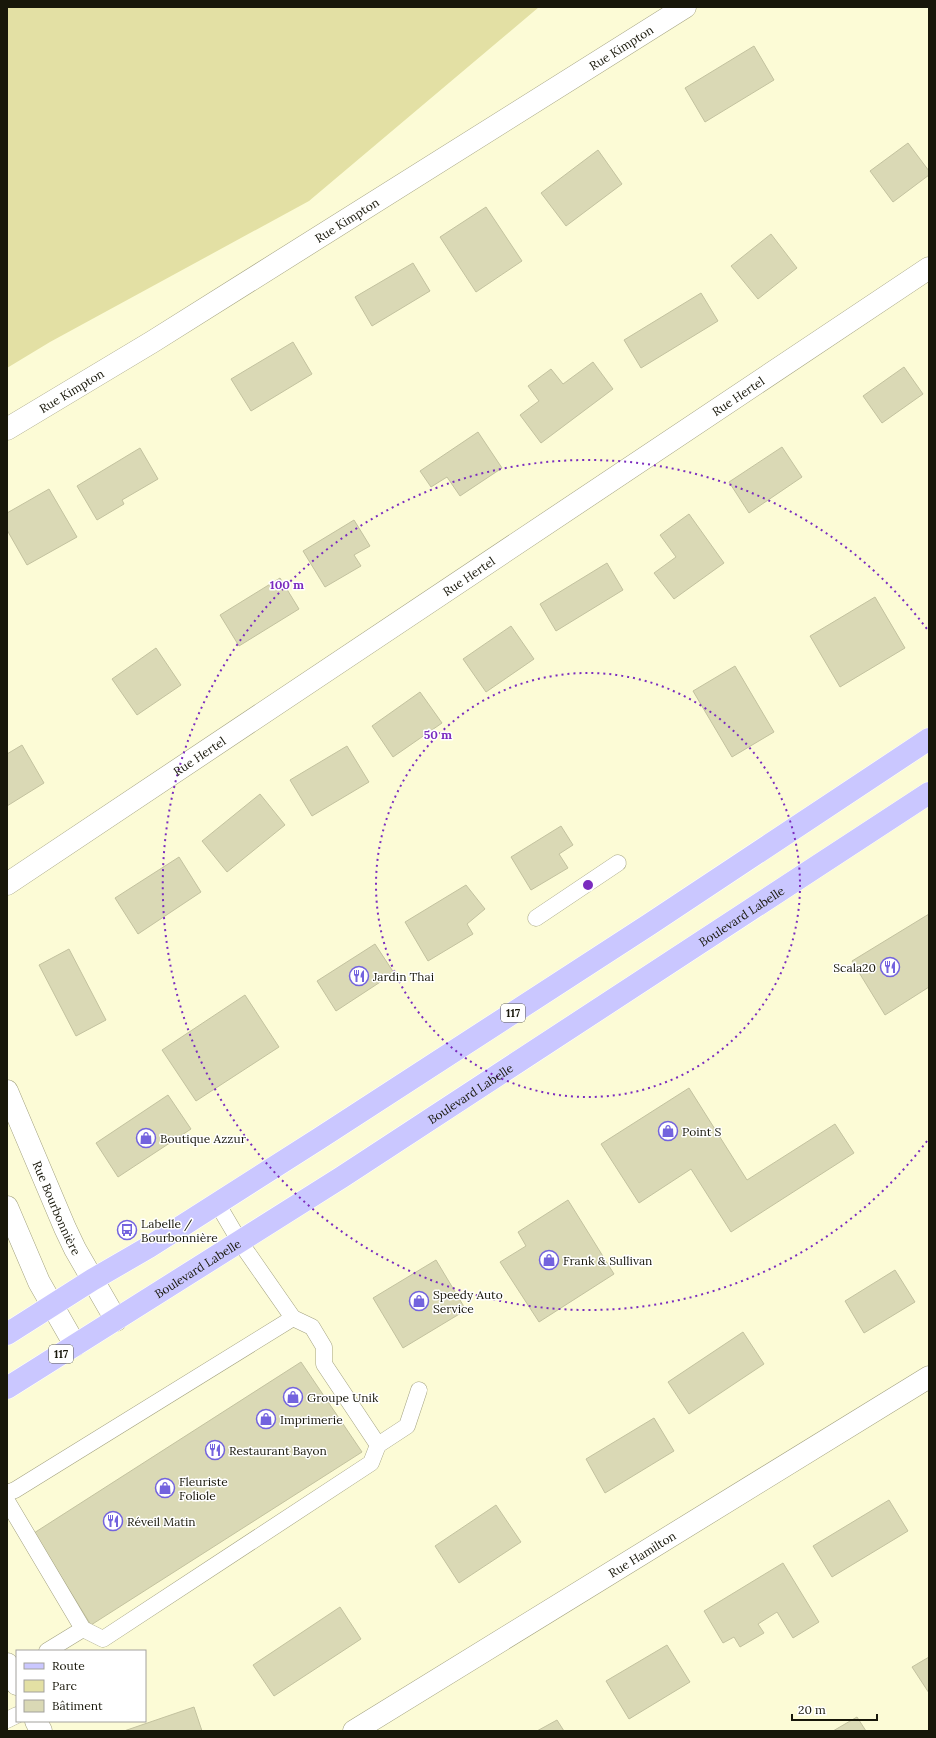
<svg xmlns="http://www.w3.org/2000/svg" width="936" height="1738" viewBox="0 0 936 1738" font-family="Lora,serif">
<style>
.green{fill:#e3e0a4}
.building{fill:#dad9b5;stroke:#c3c29f}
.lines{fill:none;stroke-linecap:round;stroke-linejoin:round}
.service-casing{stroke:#a3a280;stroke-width:17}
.minor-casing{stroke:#a3a280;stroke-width:23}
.primary-casing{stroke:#fff;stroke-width:23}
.service{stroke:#fff;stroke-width:16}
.minor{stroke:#fff;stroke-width:22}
.primary{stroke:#cac7ff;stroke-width:22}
.ring{fill:none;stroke:#7b2cbf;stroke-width:2;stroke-dasharray:2 4}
.labels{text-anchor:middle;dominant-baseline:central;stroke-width:3;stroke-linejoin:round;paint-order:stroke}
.shield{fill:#fff;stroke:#5d5d54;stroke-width:1}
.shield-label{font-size:11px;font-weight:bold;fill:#18170a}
.street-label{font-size:12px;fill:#18170a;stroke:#fff}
.poi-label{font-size:12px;fill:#18170a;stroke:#fff;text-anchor:start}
.centre{fill:#7b2cbf;stroke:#fff;stroke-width:2}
.ring-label{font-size:12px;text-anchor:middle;font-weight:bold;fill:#7b2cbf;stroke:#fff;stroke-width:3;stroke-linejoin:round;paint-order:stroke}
</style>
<rect width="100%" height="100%" fill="#fcfbd6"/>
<path class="green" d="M7,7H539L309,201L50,342L7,368Z"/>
<g class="building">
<path d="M754,46L774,80L705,122L685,88Z"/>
<path d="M908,143L929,171V175L893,202L870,171Z"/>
<path d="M598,150L622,184L566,226L541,193Z"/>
<path d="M486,207L522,261L476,292L440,237Z"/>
<path d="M771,234L797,268L758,299L731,266Z"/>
<path d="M413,263L430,291L372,326L355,297Z"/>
<path d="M701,293L718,321L641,368L624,340Z"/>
<path d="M293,342L312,374L251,411L231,379Z"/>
<path d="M593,362L613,389L541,443L520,415L539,401L528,386L551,369L563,384Z"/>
<path d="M904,367L923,394L882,423L863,396Z"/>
<path d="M478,432L502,468L460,496L447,477L431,487L420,471Z"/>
<path d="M782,447L802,477L749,513L729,482Z"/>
<path d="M140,448L158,479L122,500L124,504L97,520L77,486Z"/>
<path d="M49,489L77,537L27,565L7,530V513Z"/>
<path d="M689,514L724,563L674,599L654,573L676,557L660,535Z"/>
<path d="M354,520L370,546L354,555L361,566L325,587L303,551Z"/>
<path d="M607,563L623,590L556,631L540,604Z"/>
<path d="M280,578L299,609L239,646L220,615Z"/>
<path d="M875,597L905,648L840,687L810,636Z"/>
<path d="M511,626L534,659L486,692L463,659Z"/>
<path d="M156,648L181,685L137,715L112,679Z"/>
<path d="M735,666L774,732L732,757L693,691Z"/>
<path d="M420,692L442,723L393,757L372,726Z"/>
<path d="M22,745L44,783L7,806V754Z"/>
<path d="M347,746L369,782L312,816L290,780Z"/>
<path d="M260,794L285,825L227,872L202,841Z"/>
<path d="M561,826L573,845L559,854L568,868L531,890L511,857Z"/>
<path d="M179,857L201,892L138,934L115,898Z"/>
<path d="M466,885L485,909L467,924L473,934L428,961L405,922Z"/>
<path d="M929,914V987L885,1015L852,961Z"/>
<path d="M375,944L394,973L336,1011L317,981Z"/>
<path d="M69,949L106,1020L76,1036L39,965Z"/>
<path d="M245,995L279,1047L196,1101L162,1050Z"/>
<path d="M689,1088L747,1180L835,1124L854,1153L731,1232L691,1169L639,1203L601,1144Z"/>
<path d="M168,1095L191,1129L118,1177L96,1143Z"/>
<path d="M568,1200L614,1274L539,1322L500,1262L526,1246L518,1232Z"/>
<path d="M436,1260L466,1310L403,1348L373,1298Z"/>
<path d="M895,1270L915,1302L864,1333L845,1301Z"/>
<path d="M743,1332L764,1364L689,1414L668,1382Z"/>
<path d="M301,1362L362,1452L91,1625L34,1533Z"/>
<path d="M654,1418L674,1451L605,1493L586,1459Z"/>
<path d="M889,1500L908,1531L832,1577L813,1546Z"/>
<path d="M496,1505L521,1542L459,1583L435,1546Z"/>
<path d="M783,1563L819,1622L793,1638L777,1612L758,1624L764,1633L740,1647L734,1637L723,1643L704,1611Z"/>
<path d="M340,1607L361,1639L274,1696L253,1665Z"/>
<path d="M667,1645L690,1682L629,1719L606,1681Z"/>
<path d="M929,1657V1693L912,1667Z"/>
<path d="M194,1707L202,1731H124Z"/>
<path d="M857,1717L866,1731H833Z"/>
<path d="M557,1720L564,1731H537Z"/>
</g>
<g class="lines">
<defs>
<g id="service">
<path d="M536,918L618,863"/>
<path d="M293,1318L312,1327L324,1347V1364L378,1445L407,1426L419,1390"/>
<path d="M7,1493L15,1490L293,1318L240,1242L217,1203"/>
<path d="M7,1501L83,1629L103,1639L371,1463L378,1445"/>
<path d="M47,1651L83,1629"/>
<path d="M7,1720L17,1715"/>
</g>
<g id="minor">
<path id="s1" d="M7,429L152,342L685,7"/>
<path id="s2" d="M7,884L929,268"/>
<path id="s3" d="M7,1091L65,1228L75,1249L116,1320"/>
<path d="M7,1207L39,1282L75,1345"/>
<path d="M7,1664L17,1684"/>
<path d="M36,1721L41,1731"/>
<path id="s4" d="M354,1731L929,1377"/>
</g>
<g id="primary">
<path d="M7,1334L92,1280L149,1247L320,1138L650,924L929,739"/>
<path id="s5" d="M7,1388L342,1177L929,793"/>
</g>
</defs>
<use href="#service" class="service-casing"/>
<use href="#minor" class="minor-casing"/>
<use href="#primary" class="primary-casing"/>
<use href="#service" class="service"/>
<use href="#minor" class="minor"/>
<use href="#primary" class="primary"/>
</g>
<g class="ring">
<circle cx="588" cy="885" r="212"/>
<path d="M927 1141A425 425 0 1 1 927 629"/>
</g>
<defs>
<symbol id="restaurant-ring" viewBox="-11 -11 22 22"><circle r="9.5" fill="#fff" stroke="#7363de" stroke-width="1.5"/><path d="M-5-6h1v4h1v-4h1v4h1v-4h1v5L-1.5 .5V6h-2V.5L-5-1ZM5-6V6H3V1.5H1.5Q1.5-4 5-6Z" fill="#7363de"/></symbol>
<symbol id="shop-ring" viewBox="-11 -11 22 22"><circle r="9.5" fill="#fff" stroke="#7363de" stroke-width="1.5"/><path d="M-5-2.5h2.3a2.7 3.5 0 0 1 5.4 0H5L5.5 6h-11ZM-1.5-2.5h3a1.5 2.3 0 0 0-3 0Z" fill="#7363de"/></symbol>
<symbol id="bus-ring" viewBox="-11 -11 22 22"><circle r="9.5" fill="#fff" stroke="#7363de" stroke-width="1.5"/><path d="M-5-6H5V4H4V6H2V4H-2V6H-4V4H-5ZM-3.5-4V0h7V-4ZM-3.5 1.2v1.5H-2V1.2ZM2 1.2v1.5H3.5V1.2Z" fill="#7363de"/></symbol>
</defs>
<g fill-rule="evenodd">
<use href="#restaurant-ring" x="879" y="956" width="22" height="22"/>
<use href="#restaurant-ring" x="348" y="965" width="22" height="22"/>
<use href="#shop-ring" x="657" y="1120" width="22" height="22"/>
<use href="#shop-ring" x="135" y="1127" width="22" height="22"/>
<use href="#bus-ring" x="116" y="1219" width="22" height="22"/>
<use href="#shop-ring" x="538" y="1249" width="22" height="22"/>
<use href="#shop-ring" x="408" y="1290" width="22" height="22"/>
<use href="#shop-ring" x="282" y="1386" width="22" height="22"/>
<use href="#shop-ring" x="255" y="1408" width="22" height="22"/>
<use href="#restaurant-ring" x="204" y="1439" width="22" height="22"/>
<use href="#shop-ring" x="154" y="1477" width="22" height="22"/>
<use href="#restaurant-ring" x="102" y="1510" width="22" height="22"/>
</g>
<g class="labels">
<g class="shield">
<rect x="501" y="1004" width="24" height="18" rx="3"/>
<rect x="49" y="1345" width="24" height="18" rx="3"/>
</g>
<g class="shield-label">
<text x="513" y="1013">117</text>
<text x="61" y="1354">117</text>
</g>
<g class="street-label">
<text stroke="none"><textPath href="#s1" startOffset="723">Rue Kimpton</textPath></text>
<text stroke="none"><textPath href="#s1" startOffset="399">Rue Kimpton</textPath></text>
<text stroke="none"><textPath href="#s1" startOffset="75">Rue Kimpton</textPath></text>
<text stroke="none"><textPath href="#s2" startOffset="879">Rue Hertel</textPath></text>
<text stroke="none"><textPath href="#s2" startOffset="555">Rue Hertel</textPath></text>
<text stroke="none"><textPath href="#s2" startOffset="231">Rue Hertel</textPath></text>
<text stroke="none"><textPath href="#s5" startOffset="873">Boulevard Labelle</textPath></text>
<text stroke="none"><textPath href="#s5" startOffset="549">Boulevard Labelle</textPath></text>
<text stroke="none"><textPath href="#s3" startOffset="127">Rue Bourbonnière</textPath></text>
<text stroke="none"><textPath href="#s5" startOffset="225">Boulevard Labelle</textPath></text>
<text stroke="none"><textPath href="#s4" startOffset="338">Rue Hamilton</textPath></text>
</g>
<g class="poi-label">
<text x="876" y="967" text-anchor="end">Scala20</text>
<text x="373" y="976">Jardin Thai</text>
<text x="682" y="1131">Point S</text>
<text x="160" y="1138">Boutique Azzur</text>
<text x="141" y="1223">Labelle /<tspan x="141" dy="14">Bourbonnière</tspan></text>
<text x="563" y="1260">Frank &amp; Sullivan</text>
<text x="433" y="1294">Speedy Auto<tspan x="433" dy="14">Service</tspan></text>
<text x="307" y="1397">Groupe Unik</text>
<text x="280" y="1419">Imprimerie</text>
<text x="229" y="1450">Restaurant Bayon</text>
<text x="179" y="1481">Fleuriste<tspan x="179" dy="14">Foliole</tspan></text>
<text x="127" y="1521">Réveil Matin</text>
</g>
</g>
<circle cx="588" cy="885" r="6" class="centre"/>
<g class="ring-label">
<text x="287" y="589">100 m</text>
<text x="438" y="739">50 m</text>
</g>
<rect width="936" height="1738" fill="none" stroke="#18170a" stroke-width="16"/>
<rect x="16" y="1650" width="130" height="72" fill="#ffffff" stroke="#a3a29d"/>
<rect x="24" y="1663" width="20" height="6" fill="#cac7ff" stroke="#a3a29d"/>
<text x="52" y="1670" font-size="12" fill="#18170a">Route</text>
<rect x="24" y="1680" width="20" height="12" fill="#e3e0a4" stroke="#a3a29d"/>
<text x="52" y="1690" font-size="12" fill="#18170a">Parc</text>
<rect x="24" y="1700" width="20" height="12" fill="#dad9b5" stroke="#a3a29d"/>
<text x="52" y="1710" font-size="12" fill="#18170a">Bâtiment</text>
<path d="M792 1714v6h85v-6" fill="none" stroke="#18170a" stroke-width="2"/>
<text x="798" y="1714" font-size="12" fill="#18170a" stroke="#ffffff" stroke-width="3" paint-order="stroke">20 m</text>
</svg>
